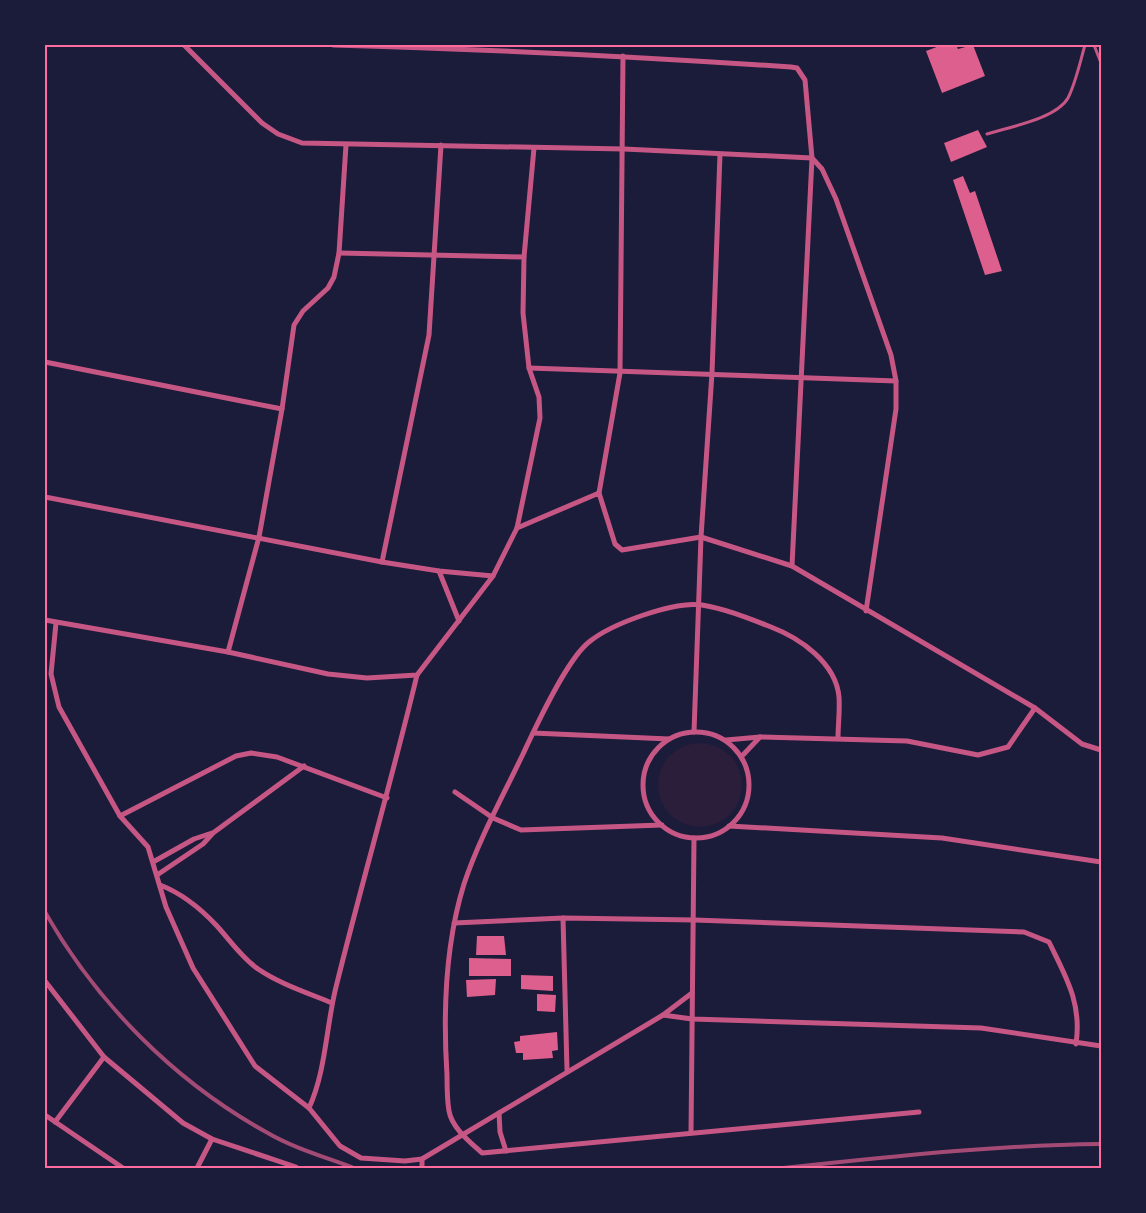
<svg xmlns="http://www.w3.org/2000/svg" width="1146" height="1213" viewBox="0 0 1146 1213" font-family="'Space Grotesk',sans-serif">
<style>
.green{fill:#2a1e3b}
.building{fill:#dd5f8e}
.lines{fill:none;stroke-linecap:round;stroke-linejoin:round}
.service{stroke:#c65784;stroke-width:3}
.minor{stroke:#c65784;stroke-width:5}
.rail{stroke:#a44b75;stroke-width:4}
.neatline{fill:none;stroke:#ff6b9d;stroke-width:2}
</style>
<rect width="100%" height="100%" fill="#1b1b3a"/>
<circle class="green" cx="700" cy="785" r="42"/>
<g class="building">
<path d="M942,45H956L958,49L973,45L985,76L942,93L926,51Z"/>
<path d="M978,130L987,147L951,162L944,143Z"/>
<path d="M963,176L970,193L975,191L1002,271L985,275L953,180Z"/>
<path d="M477,936H504L506,955H476Z"/>
<path d="M469,958L511,959V976H469Z"/>
<path d="M521,975L553,976V991L521,989Z"/>
<path d="M496,979L495,995L467,997L466,980Z"/>
<path d="M537,994L556,995L555,1012L537,1011Z"/>
<path d="M557,1032L558,1050L552,1051L553,1058L523,1060V1053H516L514,1042L520,1041V1036Z"/>
</g>
<g class="lines">
<g class="service">
<path d="M1094,45L1101,63"/>
<path d="M987,134C1009,127 1056,119 1068,98C1076,82 1080,62 1085,45"/>
</g>
<g class="minor">
<path d="M184,45L262,123L278,134L302,143L624,149L812,158L822,169L836,199L891,355L896,381V409L866,611"/>
<path d="M333,45C486,49 639,57 791,67L797,68L805,80L812,158L792,566"/>
<path d="M339,253L524,257"/>
<path d="M45,362L282,409"/>
<path d="M529,368L896,381"/>
<path d="M599,493L620,373L623,56"/>
<path d="M45,497L382,562L439,571L493,576"/>
<path d="M517,528L599,493L615,544L622,550L701,537L792,566L1035,708L1082,744L1101,750"/>
<path d="M382,562L429,335L441,145"/>
<path d="M439,571L459,621"/>
<path d="M45,620L228,652L328,674L367,678L417,675L493,576L517,528L540,418L539,397L529,368L523,313L524,257L534,148"/>
<path d="M56,623L51,674L59,707L120,816L148,847L166,907L193,968L255,1066L309,1108L340,1146L361,1158L405,1161L422,1159L663,1015L692,993"/>
<path d="M228,652L259,537L282,409L294,325L303,311L328,288L334,277L339,253L346,145"/>
<path d="M694,732L701,537L712,373L720,154"/>
<circle cx="696" cy="785" r="53"/>
<path d="M533,733L669,739"/>
<path d="M838,738C838,725 840,711 839,697C836,663 800,638 771,627C748,618 726,609 702,605C673,601 611,624 589,642C567,659 536,726 523,754C503,796 479,839 464,884C445,945 443,1013 447,1075C447,1087 447,1100 449,1111C452,1128 470,1142 482,1153L919,1112"/>
<path d="M726,740L760,737L907,741L978,755L1008,747L1035,708"/>
<path d="M742,756L760,737"/>
<path d="M455,792L493,818L521,830L662,825"/>
<path d="M120,816L236,756L251,753L277,757L387,798"/>
<path d="M729,826L942,838L1101,862"/>
<path d="M153,862L194,839L212,833"/>
<path d="M157,875L203,844L213,833L304,766"/>
<path d="M160,885C181,893 200,908 216,925C230,940 241,957 258,969C280,984 308,993 332,1003"/>
<path d="M563,918L567,1070"/>
<path d="M454,923L563,918L695,920L1024,932L1049,942C1066,977 1082,1003 1076,1044"/>
<path d="M45,981L104,1057L183,1123L212,1139L296,1167"/>
<path d="M663,1015L692,1019L981,1028L1101,1046"/>
<path d="M309,1108C326,1071 326,1027 336,987C362,882 392,779 417,675"/>
<path d="M499,1113L500,1132L506,1151"/>
<path d="M45,1115L123,1168"/>
<path d="M55,1122L104,1057"/>
<path d="M691,1133L694,838"/>
<path d="M197,1168L212,1139"/>
<path d="M422,1168V1159"/>
</g>
<g class="rail">
<path d="M45,912C97,1003 174,1081 266,1132C293,1148 325,1157 354,1168"/>
<path d="M783,1168C889,1157 994,1145 1101,1144"/>
</g>
</g>
<rect width="1146" height="1213" fill="none" stroke="#1b1b3a" stroke-width="92"/>
<rect x="46" y="46" width="1054" height="1121" class="neatline"/>
</svg>
